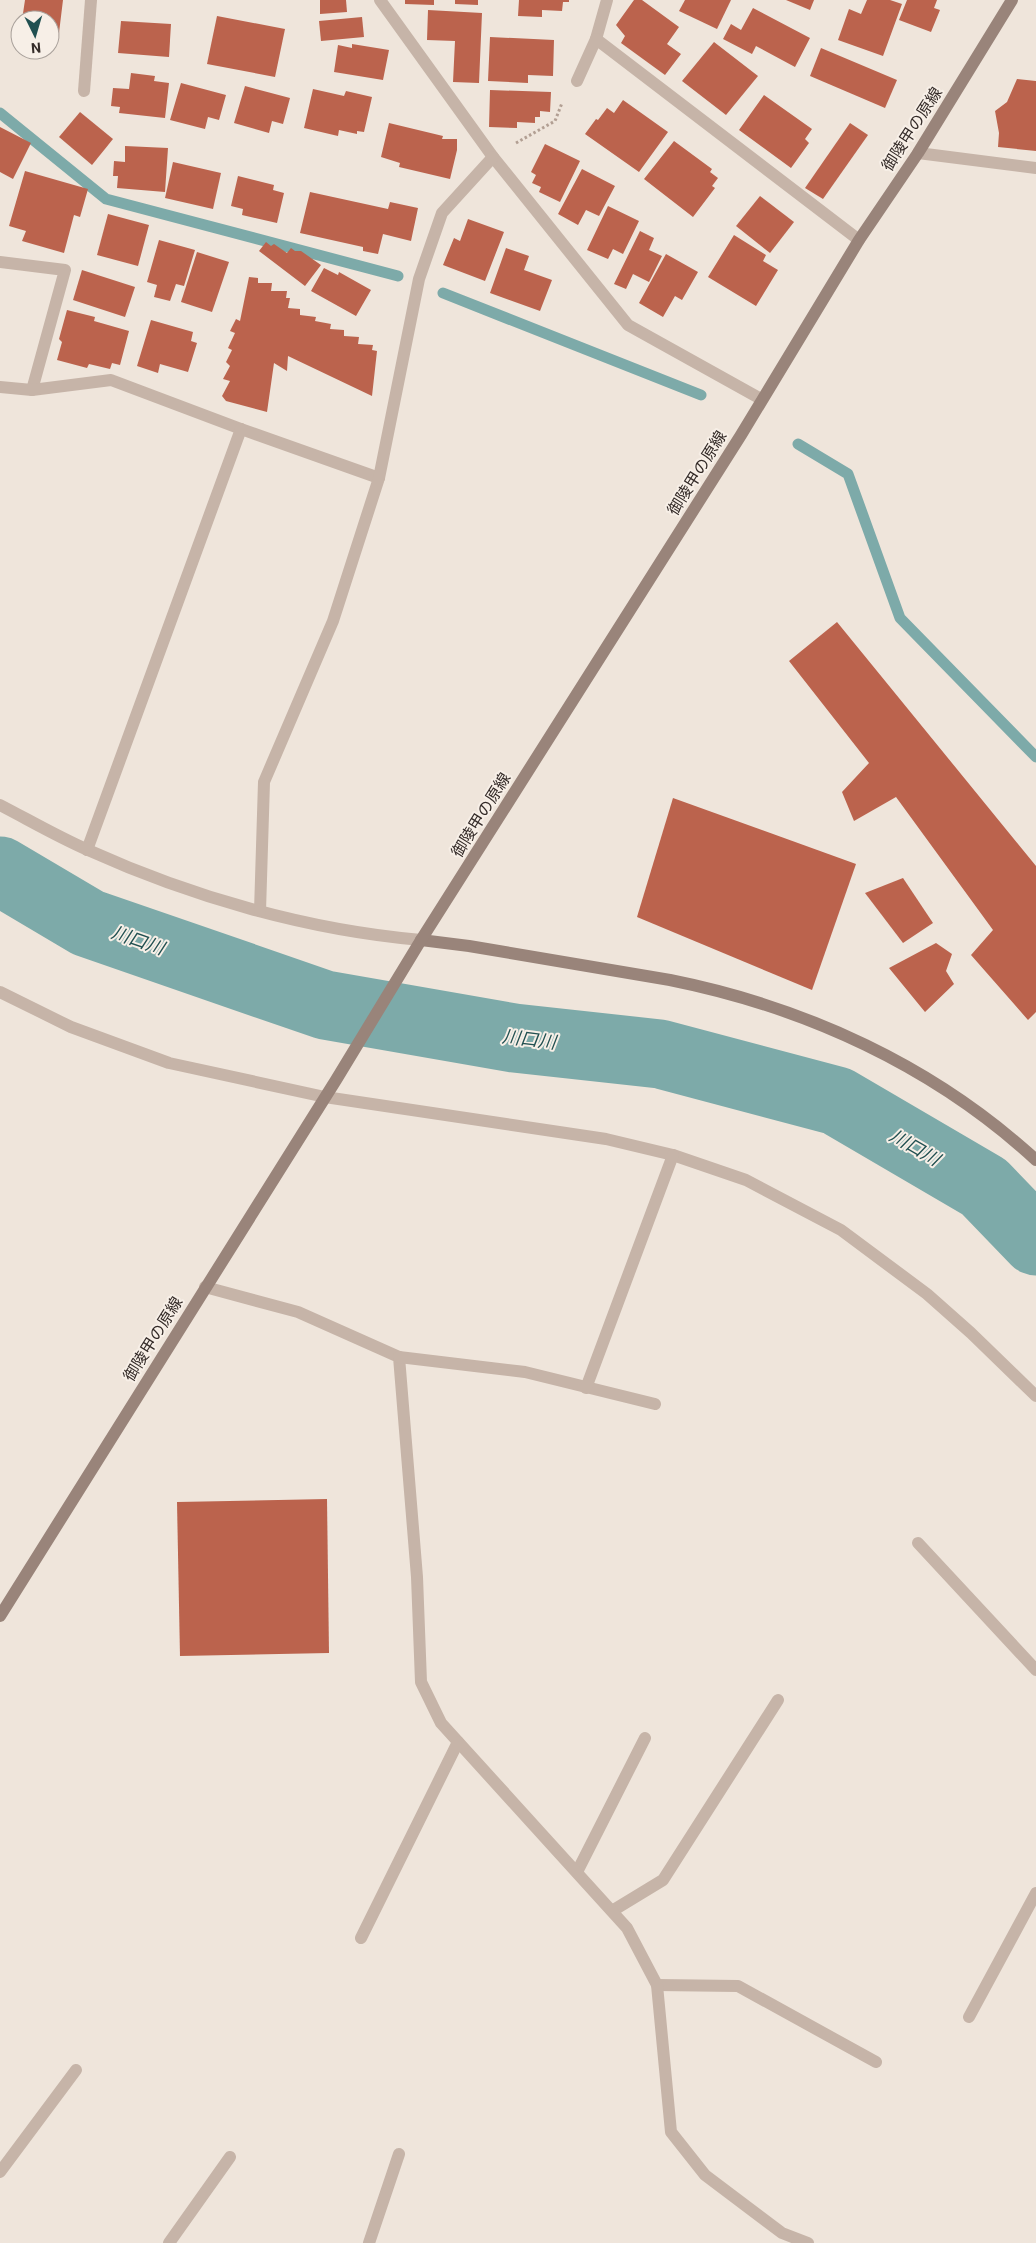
<svg xmlns="http://www.w3.org/2000/svg" width="1036" height="2243" viewBox="0 0 1036 2243" font-family="Roboto,'Noto Sans JP',sans-serif">
<style>
.lines{fill:none;stroke-linecap:round;stroke-linejoin:round}
.stream{stroke:#7daaa9;stroke-width:11}
.river{stroke:#7daaa9;stroke-width:69}
.building{fill:#bb634d}
.path{stroke:#b29f93;stroke-width:3;stroke-dasharray:2.5 2.5;stroke-linecap:butt}
.lane{stroke:#c6b4a8;stroke-width:12}
.street{stroke:#c6b4a8;stroke-width:12}
.secondary{stroke:#99847a;stroke-width:12}
.labels{text-anchor:middle;dominant-baseline:central;stroke-width:4;stroke-linejoin:round;paint-order:stroke}
.street-label{font-size:16px;fill:#342b28;stroke:#f7efe7}
.water-label{font-size:18px;font-style:italic;fill:#215051;stroke:#f7efe7}
</style>
<rect width="100%" height="100%" fill="#efe5db"/>
<g class="lines">
<g class="stream">
<path d="M0,113L106,199L398,276"/>
<path d="M443,293L701,395"/>
<path d="M798,444L848,474L900,618L1036,757"/>
</g>
<path class="river" d="M0,871L88,923L325,1005L514,1038L660,1054L837,1101L984,1187L1036,1241"/>
</g>
<g class="building">
<path d="M25,0H63L58,41L50,40V20H22Z"/>
<path d="M320,0H346L347,12L320,14Z"/>
<path d="M405,0H434V5L405,4Z"/>
<path d="M455,0H478V5L455,4Z"/>
<path d="M519,0H569V2H563L562,11L542,10V17L518,16Z"/>
<path d="M634,0H642L679,27L667,44L681,54L665,75L621,43L625,36L616,25Z"/>
<path d="M685,0H731L717,29L679,11Z"/>
<path d="M786,0H814L810,10Z"/>
<path d="M867,0H890L902,4L883,56L838,40L849,9L861,14Z"/>
<path d="M907,0H937L934,8L940,10L931,32L899,20Z"/>
<path d="M753,8L810,38L795,67L756,46L752,54L723,39L731,24L741,30Z"/>
<path d="M428,10L482,13L479,83L453,82L455,41L427,40Z"/>
<path d="M217,16L285,29L275,77L207,64Z"/>
<path d="M362,17L364,37L321,41L319,21Z"/>
<path d="M121,21L171,24L169,57L118,53Z"/>
<path d="M490,37L554,40L553,76L528,75V83L488,81Z"/>
<path d="M714,42L758,76L726,115L682,81Z"/>
<path d="M352,44L389,50L383,80L334,72L338,45L352,48Z"/>
<path d="M821,48L897,80L885,108L810,76Z"/>
<path d="M131,73L155,76L154,81L169,83L165,118L119,113L120,107L111,106L113,88L129,89Z"/>
<path d="M1017,79L1036,81V151L998,147L999,133L995,111L1007,102Z"/>
<path d="M181,83L226,95L219,120L208,117L205,129L170,120Z"/>
<path d="M245,86L290,98L283,124L272,121L269,133L234,123Z"/>
<path d="M313,89L344,96L346,91L372,97L364,132L357,131V134L339,130L338,136L304,128Z"/>
<path d="M490,90L551,92L550,112L540,111V117H535V123L517,122V128L489,127Z"/>
<path d="M764,95L812,129L805,139L809,143L791,168L739,130Z"/>
<path d="M623,100L668,132L639,172L585,134L596,119L598,120L607,108L614,113Z"/>
<path d="M80,112L113,139L92,165L59,137Z"/>
<path d="M389,123L443,136L442,139H457V150L450,179L399,167L400,163L381,157Z"/>
<path d="M850,123L868,135L823,199L805,188Z"/>
<path d="M0,127L31,143L13,179L0,172Z"/>
<path d="M674,141L712,169L710,172L718,178L712,186L715,188L693,217L644,179Z"/>
<path d="M545,144L580,161L560,202L539,192L541,187L532,183L536,175L531,172Z"/>
<path d="M125,146L168,148L165,192L117,188L118,176H113L114,161L125,162Z"/>
<path d="M173,162L221,173L213,209L165,198Z"/>
<path d="M582,169L615,186L599,216L586,210L578,225L558,214Z"/>
<path d="M25,171L88,189L80,217L74,215L64,253L22,241L26,231L9,226Z"/>
<path d="M238,176L274,185L273,190L284,193L277,223L242,215L243,209L231,206Z"/>
<path d="M310,192L388,209L390,202L418,208L411,241L383,234L378,254L363,251V247L300,233Z"/>
<path d="M760,196L794,222L770,253L736,226Z"/>
<path d="M608,206L639,221L623,254L613,249L608,259L587,250Z"/>
<path d="M108,214L149,225L138,266L97,255Z"/>
<path d="M468,219L504,232L485,281L443,265L454,238L460,241Z"/>
<path d="M640,231L654,238L649,250L662,256L649,282L633,274L626,289L614,284Z"/>
<path d="M734,235L766,255L763,261L778,270L756,306L708,277Z"/>
<path d="M159,240L195,250L184,286L176,284L170,301L154,297L157,285L147,282Z"/>
<path d="M266,242L271,246L274,244L287,253L291,248L295,251H301L321,265L305,286L259,251Z"/>
<path d="M506,248L529,256L524,270L552,280L540,311L490,293Z"/>
<path d="M197,252L229,262L212,312L181,302Z"/>
<path d="M666,254L698,272L682,300L675,296L663,317L639,303Z"/>
<path d="M324,268L338,275L339,272L371,290L356,316L311,291Z"/>
<path d="M82,270L135,287L125,317L73,300Z"/>
<path d="M249,277L258,278V283H272L271,291H287L286,298H290L288,308L300,309V315L316,317L315,321L331,324L330,329L344,330V336L359,337L358,344L373,345L372,350L377,351L372,396L288,356L287,371L274,363L267,412L226,401L222,396L230,381L223,379L230,366L226,362L232,350L228,348L235,333L230,331L236,319L240,321Z"/>
<path d="M67,310L95,317L94,321L129,331L120,365L112,363L110,369L89,364L87,368L57,360L62,342L59,339Z"/>
<path d="M151,320L193,332L191,341L197,343L188,372L160,364L158,373L137,366Z"/>
<path d="M837,622L1036,866V1012L1028,1020L971,955L993,930L896,797L854,821L842,792L869,763L789,661Z"/>
<path d="M673,798L856,864L812,990L637,917Z"/>
<path d="M903,878L933,923L903,943L865,893Z"/>
<path d="M936,943L952,954L946,971L954,984L925,1012L889,968Z"/>
<path d="M327,1499L329,1653L180,1656L177,1502Z"/>
</g>
<g class="lines">
<path class="path" d="M516,143L555,121L562,103"/>
<g class="lane">
<path d="M577,1872L645,1738"/>
<path d="M612,1911L663,1880L778,1700"/>
<path d="M657,1985L738,1986L876,2062"/>
</g>
<g class="street">
<path d="M380,0L493,157L628,325L761,399"/>
<path d="M596,39L607,0"/>
<path d="M577,81L596,39L859,240"/>
<path d="M84,91L91,0"/>
<path d="M918,153L1036,168"/>
<path d="M0,262L65,270L32,390"/>
<path d="M0,387L32,390L111,380L241,429L379,478"/>
<path d="M0,805C29,820 58,837 88,850C192,897 307,930 421,940"/>
<path d="M87,850L241,429"/>
<path d="M260,911L264,782L333,621L379,478L419,279L442,213L493,157"/>
<path d="M0,992L71,1027L169,1063L325,1097L606,1139L673,1155L746,1180L841,1230L927,1294L971,1333L1036,1396"/>
<path d="M205,1287L298,1312L399,1357L417,1577L421,1682L441,1723L627,1928L657,1985L671,2132L705,2175L782,2233L808,2243"/>
<path d="M399,1357L525,1372L655,1404"/>
<path d="M586,1388L673,1155"/>
<path d="M918,1543L1036,1670"/>
<path d="M361,1938L458,1742"/>
<path d="M969,2017L1036,1893"/>
<path d="M0,2172L76,2070"/>
<path d="M169,2243L230,2157"/>
<path d="M369,2243L399,2154"/>
</g>
<g class="secondary">
<path d="M421,940L469,946L670,980C805,1007 934,1066 1036,1160"/>
<path d="M0,1616L336,1080L421,940L741,435L859,240L918,153L1012,0"/>
</g>
</g>
<g class="labels">
<g class="street-label">
<text transform="translate(912 129) rotate(-57)">御陵甲の原線</text>
<text transform="translate(697 473) rotate(-58)">御陵甲の原線</text>
<text transform="translate(481 815) rotate(-58)">御陵甲の原線</text>
<text transform="translate(153 1339) rotate(-58)">御陵甲の原線</text>
</g>
<g class="water-label">
<text transform="translate(138 940) rotate(19)">川口川</text>
<text transform="translate(529 1039) rotate(7)">川口川</text>
<text transform="translate(915 1147) rotate(30)">川口川</text>
</g>
</g>
<g transform="translate(35 35) rotate(175)"><circle r="24" fill="#f7efe7" stroke="#a9a19b"/>
<path d="M0-4L9 19L0 12L-9 19Z" fill="#215051"/>
<text y="-8" font-size="14" font-weight="bold" text-anchor="middle" fill="#342b28">N</text>
</g>
</svg>
